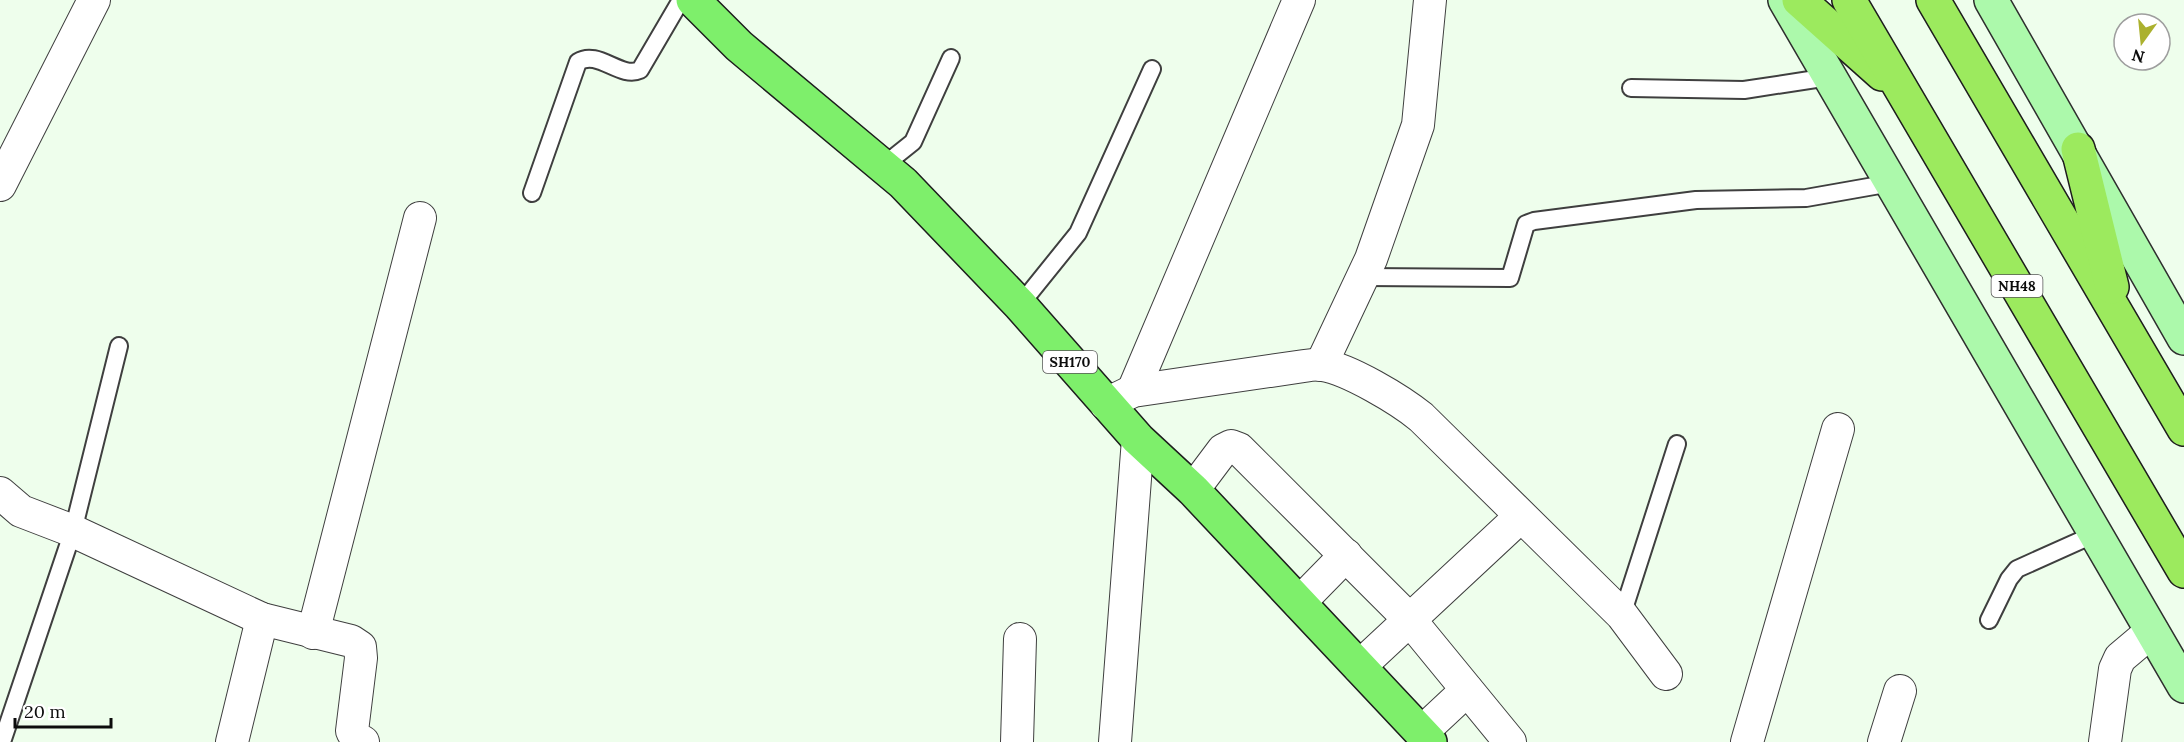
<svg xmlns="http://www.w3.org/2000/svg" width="2184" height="742" viewBox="0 0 2184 742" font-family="Lora,serif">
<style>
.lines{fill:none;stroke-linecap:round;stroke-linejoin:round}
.lane-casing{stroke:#3f3f3f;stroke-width:20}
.street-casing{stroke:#3f3f3f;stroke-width:34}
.secondary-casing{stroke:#2e2e2e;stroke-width:36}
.primary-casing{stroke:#1d1d1d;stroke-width:36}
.highway-casing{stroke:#1d1d1d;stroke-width:36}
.lane{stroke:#fff;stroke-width:16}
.street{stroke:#fff;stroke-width:32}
.secondary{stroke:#acf9ab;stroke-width:33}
.primary{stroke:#7eef6b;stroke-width:33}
.highway{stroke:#9cea5e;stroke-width:33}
.labels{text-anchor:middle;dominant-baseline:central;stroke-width:6;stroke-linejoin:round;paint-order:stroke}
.shield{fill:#fff;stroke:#555;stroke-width:1.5}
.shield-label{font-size:14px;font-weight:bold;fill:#0c0c0c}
</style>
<rect width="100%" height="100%" fill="#eefeec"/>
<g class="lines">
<defs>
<g id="lane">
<path d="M1631,88L1744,90L1829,77"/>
<path d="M883,166L913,142L951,58"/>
<path d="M532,193L578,62C598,49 620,79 640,70L681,0"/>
<path d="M1364,277L1510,278L1526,224L1534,221L1696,200L1806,198L1891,183"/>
<path d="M1020,305L1078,233L1152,69"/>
<path d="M1622,615L1677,444"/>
<path d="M1989,620L2009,579L2017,569L2095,534"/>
<path d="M2,742L73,531L119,346"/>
</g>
<g id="street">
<path d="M0,185L94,0"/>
<path d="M1321,365L1371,259L1418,125L1430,0"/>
<path d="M1133,391L1299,0"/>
<path d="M1106,404L1133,391L1304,366C1310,365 1317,364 1322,365C1349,369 1400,400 1421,417L1622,615L1666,674"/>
<path d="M1193,490L1223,450L1231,446L1239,449L1410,620L1510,742"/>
<path d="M0,493L21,511L73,531L262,619L351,641L360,647L361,658L352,731L356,738L363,742"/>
<path d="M1299,603L1346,555"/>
<path d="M313,633L420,218"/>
<path d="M1359,667L1520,517"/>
<path d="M1421,733L1467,690"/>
<path d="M232,742L262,619"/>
<path d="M1017,742L1020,639"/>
<path d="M1115,742L1138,439"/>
<path d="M1747,742L1838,429"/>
<path d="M1884,742L1900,691"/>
<path d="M2105,742L2115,669L2120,658L2152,631"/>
</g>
<g id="secondary">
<path d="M1785,0L2184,686"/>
<path d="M1991,0L2184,338"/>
</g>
<path id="primary" d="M693,0L739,46L903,183L1020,305L1138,439L1193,490L1430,742"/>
<g id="highway">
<path d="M1799,0L1882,74"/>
<path d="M1849,0L2184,571"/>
<path d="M1933,0L2184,429"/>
<path d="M2078,149L2112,287"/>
</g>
</defs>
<use href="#lane" class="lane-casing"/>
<use href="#street" class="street-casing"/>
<use href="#secondary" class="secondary-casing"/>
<use href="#primary" class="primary-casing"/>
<use href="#highway" class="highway-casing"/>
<use href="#lane" class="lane"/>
<use href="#street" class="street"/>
<use href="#secondary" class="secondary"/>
<use href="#primary" class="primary"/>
<use href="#highway" class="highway"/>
</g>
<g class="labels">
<g class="shield">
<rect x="1991.5" y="275" width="51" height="22" rx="4.5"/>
<rect x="1043" y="351" width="54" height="22" rx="4.5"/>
</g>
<g class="shield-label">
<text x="2017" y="286">NH48</text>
<text x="1070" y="362">SH170</text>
</g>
</g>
<g transform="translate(2142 42) rotate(195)"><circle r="28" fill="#ffffff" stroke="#9e9e9e" stroke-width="1.5"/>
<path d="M0-4.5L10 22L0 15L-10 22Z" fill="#abb12e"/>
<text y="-9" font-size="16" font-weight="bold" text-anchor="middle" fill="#0c0c0c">N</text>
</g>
<path d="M15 718v9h96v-9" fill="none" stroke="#0c0c0c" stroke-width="3"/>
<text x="24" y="718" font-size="18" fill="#0c0c0c" stroke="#ffffff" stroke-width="4.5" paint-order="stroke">20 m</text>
</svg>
